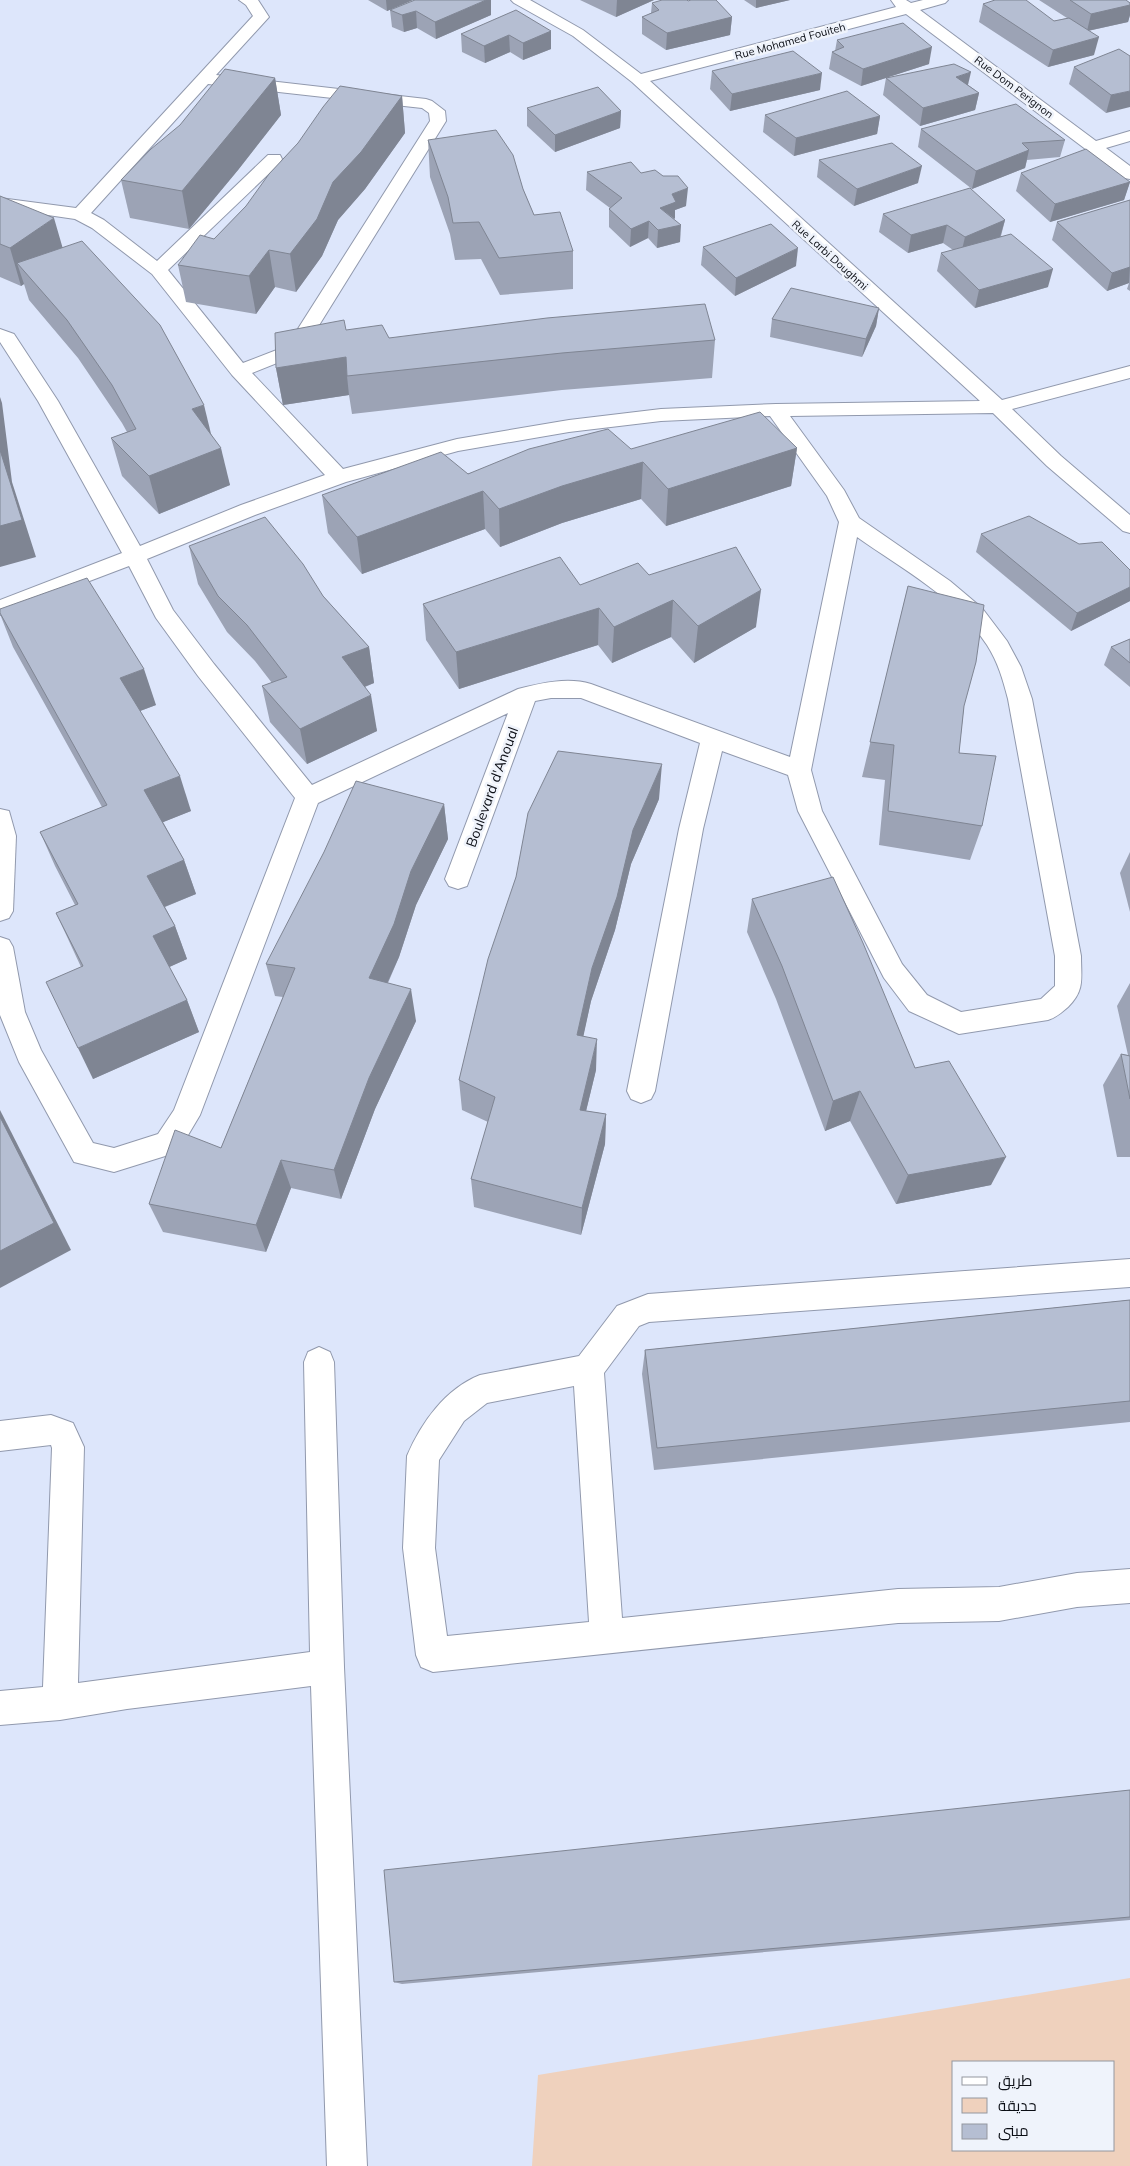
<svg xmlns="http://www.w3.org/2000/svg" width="1130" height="2166" viewBox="0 0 1130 2166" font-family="Mulish,Cairo,sans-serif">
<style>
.green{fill:#efd1bd;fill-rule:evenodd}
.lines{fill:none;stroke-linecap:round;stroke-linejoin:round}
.service-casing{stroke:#9199ad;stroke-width:2}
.minor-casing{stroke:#9199ad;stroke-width:2}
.service{fill:#fff;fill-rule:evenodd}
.minor{fill:#fff;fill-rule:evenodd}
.wall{fill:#9ca3b5}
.shaded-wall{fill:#7f8593}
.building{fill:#b5bed2;stroke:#7f8593}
.labels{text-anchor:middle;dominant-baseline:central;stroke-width:5;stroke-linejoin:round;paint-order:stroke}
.far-street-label{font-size:11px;fill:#0b0e15;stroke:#eff3fb}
.street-label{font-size:14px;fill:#0b0e15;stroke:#eff3fb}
</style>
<rect width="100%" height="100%" fill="#dde6fb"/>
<path class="green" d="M1130,1978V2166H532L538,2075ZM954,2062H1114V2150H954Z"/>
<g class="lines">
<defs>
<g id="service">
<path d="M1130,1259V1287L649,1322L639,1326L604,1373L622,1618L898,1589L999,1587L1077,1573L1130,1569V1603L1077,1607L999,1621L898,1623L433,1672L421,1667L416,1655L403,1548L407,1456C421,1423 445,1389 480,1375L579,1356L617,1306L648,1294ZM574,1386L589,1622L447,1636L435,1548L439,1460L464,1421L487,1403Z"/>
<path d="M319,1347L330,1352L334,1362L344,1667L367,2166H327L311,1686L127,1709L60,1720L0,1725V1691L43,1687L52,1448L51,1445L0,1451V1421L51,1415L73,1423L84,1447L78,1683L310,1652L304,1362L308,1352Z"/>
</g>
<g id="minor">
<path d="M239,0H258L269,17L216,75L426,99L432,101L445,111L446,121L308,343L320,344L323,348L320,352L297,355L252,373L343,469L457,439L569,420L661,409L776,404L980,401L632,82L573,36L514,3L511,0H530L583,30L641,74L896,7L891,0H906L911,3L923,0H948L945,3L920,10L1096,141L1130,131V141L1106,148L1130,166V179L1124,178L906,14L650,81L1002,400L1130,366V378L1012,409L1061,456L1130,515V533L1123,531L1047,466L993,413L790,416L844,490L859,518L950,581L982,608L1007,641L1021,667L1032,699L1081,956C1081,979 1085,990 1068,1007C1061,1013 1057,1017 1048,1020L959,1034L909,1011L884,978L798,811L788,775L722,751L703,829L655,1091L651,1099L641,1103L631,1099L627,1091L679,829L700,743L581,698H551L535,701L467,886L458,889L449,886L445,879L508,713L318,803L200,1115L178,1152L114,1172L74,1162L19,1062L0,1015V937L9,940L13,947L25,1012L41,1050L93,1143L114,1148L158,1134L174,1110L295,798L198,676L156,618L129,566L0,615V600L122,553L38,401L0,342V329L14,334L58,401L140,546L241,505L325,475L232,375L152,274L92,228L75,219L0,208V198L76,208L253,16L246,5ZM208,84L422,108L429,113L430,121L287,346L243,363L168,270L280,163L282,159L280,155H268L157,261L104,220L91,213ZM770,416L827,496L839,522L790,757L591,684C568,677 541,683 518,689L312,785L214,664L173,610L147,559L255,515L346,482L458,451L569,432L661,421ZM857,537C902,569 957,598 987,645C998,662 1003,680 1008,699L1055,956V986L1041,999L961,1012L927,995L902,964L822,811L811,770Z"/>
<path d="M0,809L9,811L16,836L13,911L9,918L0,921Z"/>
</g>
</defs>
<use href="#service" class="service-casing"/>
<use href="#minor" class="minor-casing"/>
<use href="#service" class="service"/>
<use href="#minor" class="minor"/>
</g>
<g class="wall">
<path d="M368,0H413L387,11Z"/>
<path d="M580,0H654L616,17Z"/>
<path d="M744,0H790L756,8Z"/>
<path d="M1039,0H1126L1130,3V15L1128,22L1088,31L1094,55L1048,67L979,22L983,4L1054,21L1067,18Z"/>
<path d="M652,3L732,17L730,35L666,50L642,34V17L651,13Z"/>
<path d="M390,10L491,15L436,39L417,28L404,32L392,27Z"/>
<path d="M551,31V49L523,60L510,52L485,63L462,52L461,34Z"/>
<path d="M837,40L929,64L888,77L968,85L979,93L975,110L920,126L883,95L886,78L861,86L829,69L832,52L835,51Z"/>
<path d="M1130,56L1106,113L1069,84L1074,67Z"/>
<path d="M712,71L820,90L730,111L710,89Z"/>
<path d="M275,78L281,115L238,170L189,229L130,218L121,180Z"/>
<path d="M402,96L405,133L365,189L338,220L322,256L296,292L275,287L256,314L186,302L178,265L214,239L246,206Z"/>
<path d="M527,108L621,111L620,128L555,152L527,126Z"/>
<path d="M765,115L880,116L877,134L794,156L763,132Z"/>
<path d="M921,129L1065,140L1060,157L1027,160L1025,168L972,189L918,147Z"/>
<path d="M428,140L523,189L534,215L573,251V289L500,295L481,259L455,260L450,234L430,177Z"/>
<path d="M819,160L918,183L854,206L817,177Z"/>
<path d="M587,172L641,173L686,206L675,210L674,219L680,242L657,248L648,238L630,247L609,227V209L610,208L586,190Z"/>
<path d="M1021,173L1130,182L1124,200L1050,222L1016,191Z"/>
<path d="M0,196L63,248L211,434L230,485L159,514L122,476L111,438L127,432L122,423L78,358L29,300L24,284L21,286L0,277Z"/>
<path d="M1130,200V291L1127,289L1129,283L1107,291L1052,240L1057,222Z"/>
<path d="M883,214L1005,220L1001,236L1048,287L975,308L937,271L941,253L953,250L943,243L908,253L879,232Z"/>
<path d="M703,247L796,266L735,296L701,265Z"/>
<path d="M879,308L876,326L862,357L770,337L772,319Z"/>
<path d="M346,330L389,338L715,340L712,378L562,390L352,414L349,395L283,405L276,368Z"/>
<path d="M797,448L791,486L666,526L641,499L562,523L500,547L485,529L362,574L328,533L322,495L631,449Z"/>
<path d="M981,534L1130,570V601L1071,631L976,552Z"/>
<path d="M189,546L323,596L369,647L374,683L365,687L377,731L307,764L270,722L262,686L272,683L255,661L227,632L198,584Z"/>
<path d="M649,575L756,627L694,663L671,637L612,663L598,645L459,689L426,640L423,604L580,585Z"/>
<path d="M908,586L964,706L959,753L982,826L970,860L879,845L885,780L862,777Z"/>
<path d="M0,609L156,705L140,711L191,811L163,822L184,860L196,894L165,907L175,926L187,959L169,967L187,1000L199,1032L93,1079L81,967L56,913L75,905L55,866L40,832L102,807L13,647L0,614Z"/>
<path d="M1130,639V687L1104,665L1111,647Z"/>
<path d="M659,799L631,864L615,930L591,1001L583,1036L596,1070L586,1111L606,1114L605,1144L581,1235L474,1207L471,1179L488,1122L462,1110L459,1080L516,877Z"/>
<path d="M444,804L448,839L416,905L399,957L388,983L416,1021L375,1109L341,1199L291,1188L266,1252L163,1232L149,1204L221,1148L283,997L275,996L266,964Z"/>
<path d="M1130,852V912L1120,873Z"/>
<path d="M752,899L915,1068L991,1185L896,1204L850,1121L825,1131L776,999L747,932Z"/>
<path d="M1130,983V1157H1117L1103,1085L1121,1054L1128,1055L1117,1006Z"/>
<path d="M1130,1300V1422L654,1470L642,1374L645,1350Z"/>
<path d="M1130,1790V1920L402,1984L394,1982Z"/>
</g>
<g class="shaded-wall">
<path d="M386,0H413L387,11Z"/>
<path d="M486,0H491V15L436,39L435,22Z"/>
<path d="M617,0H654L616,17Z"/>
<path d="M756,0H790L756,8Z"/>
<path d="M1130,5V15L1128,22L1087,31L1091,14Z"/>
<path d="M416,11L417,28L404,32L402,15Z"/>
<path d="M732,17L730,35L666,50L667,33Z"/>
<path d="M551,31V49L523,60V43Z"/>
<path d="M509,35L510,52L485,63L484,46Z"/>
<path d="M1099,37L1094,55L1048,67L1053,50Z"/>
<path d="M932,47L929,64L861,86L863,69Z"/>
<path d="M971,72L967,89L956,77Z"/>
<path d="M822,73L820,90L730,111L732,94Z"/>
<path d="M275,78L281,115L238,170L189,229L182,191Z"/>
<path d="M1130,91V107L1106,113L1111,95Z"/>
<path d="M979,93L975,110L920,126L923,108Z"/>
<path d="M402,96L405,133L365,189L338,220L322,256L296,292L290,254L333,182Z"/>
<path d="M621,111L620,128L555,152V135Z"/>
<path d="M880,116L877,134L794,156L796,138Z"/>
<path d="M1029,150L1025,168L972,189L976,171Z"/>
<path d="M922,166L918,183L854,206L857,189Z"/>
<path d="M1130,182L1124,200L1050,222L1055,204Z"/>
<path d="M688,188L686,206L675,210V219L660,208L672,194Z"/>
<path d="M54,218L65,256L17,263L24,284L21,286L10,248Z"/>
<path d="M1005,220L1000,237L961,254L965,237Z"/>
<path d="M649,221L648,238L630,247L631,229Z"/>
<path d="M681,225L680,242L657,248L658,230Z"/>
<path d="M947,225L943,243L908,253L911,235Z"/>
<path d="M798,248L796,266L735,296L736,278Z"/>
<path d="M269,250L275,287L256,314L249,276Z"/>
<path d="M1130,267L1129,283L1107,291L1112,273Z"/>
<path d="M1053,269L1048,287L975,308L979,290Z"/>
<path d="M879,308L876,326L862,357L866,339Z"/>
<path d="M346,357L347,376L349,395L283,405L276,368Z"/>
<path d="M0,397L2,403L12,482L36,557L0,567Z"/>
<path d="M204,405L213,442L192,409Z"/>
<path d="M221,448L230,485L159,514L149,476Z"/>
<path d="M797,448L791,486L666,526L668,489Z"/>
<path d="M643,462L641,499L562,523L500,547L499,509L562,486Z"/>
<path d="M483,491L485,529L362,574L357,537Z"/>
<path d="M1130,587V601L1071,631L1077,613Z"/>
<path d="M761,590L756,627L694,663L698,626Z"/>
<path d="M673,600L671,637L612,663L614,627Z"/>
<path d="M599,608L598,645L459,689L456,652Z"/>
<path d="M369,647L374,683L348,693L342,657Z"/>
<path d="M144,669L156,705L132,714L120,678Z"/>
<path d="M371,695L377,731L307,764L300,729Z"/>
<path d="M662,764L659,799L631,864L615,930L591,1001L577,1066V1035L592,968L633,830Z"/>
<path d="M180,776L191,811L156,825L144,790Z"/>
<path d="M444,804L448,839L416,905L399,957L375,1010L369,978L411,871Z"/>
<path d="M184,860L196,894L159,909L147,876Z"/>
<path d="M175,926L187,959L165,969L153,936Z"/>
<path d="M411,989L416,1021L375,1109L341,1199L334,1170L369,1078Z"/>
<path d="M187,1000L199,1032L93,1079L78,1048Z"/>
<path d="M597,1039L596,1070L579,1140L580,1110Z"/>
<path d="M860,1091L850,1121L825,1131L833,1101Z"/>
<path d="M0,1110L71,1250L0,1288Z"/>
<path d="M606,1114L605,1144L581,1235L582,1208Z"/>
<path d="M1006,1157L991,1185L896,1204L908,1175Z"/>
<path d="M281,1160L291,1188L266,1252L256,1225Z"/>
</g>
<g class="building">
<path d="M415,0H486L435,22L416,11L402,15L390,10Z"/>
<path d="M662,0H687L688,1L691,0H716L732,17L667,33L642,17L659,10L652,3Z"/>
<path d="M995,0H1026L1054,21L1069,18L1099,37L1053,50L983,4Z"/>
<path d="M1070,0H1126L1130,3V5L1091,14Z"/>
<path d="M516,10L551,31L523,43L509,35L484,46L461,34Z"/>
<path d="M903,23L932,47L863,69L832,52L844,47L837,40Z"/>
<path d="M1119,49L1130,56V91L1111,95L1074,67Z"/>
<path d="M793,51L822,73L732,94L712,71Z"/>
<path d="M954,64L971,72L956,77L979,93L923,108L886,78Z"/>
<path d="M225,69L275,78L231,132L182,191L121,180L151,149L180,125Z"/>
<path d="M340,86L402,96L361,152L333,182L317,219L290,254L269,250L249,276L178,265L200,235L214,239L246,206L269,174L298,143L323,107Z"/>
<path d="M598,87L621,111L555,135L527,108Z"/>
<path d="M847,91L880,116L796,138L765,115Z"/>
<path d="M1016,104L1065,140L1022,143L1029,150L976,171L921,129Z"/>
<path d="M496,130L513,155L523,189L534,215L560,212L573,251L499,258L479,222L453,223L448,197L428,140Z"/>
<path d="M892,143L922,166L857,189L819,160Z"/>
<path d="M1086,149L1130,182L1055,204L1021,173Z"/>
<path d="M631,162L641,173L655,170L663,176H678L688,188L672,194L676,202L660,208L681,225L658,230L649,221L631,229L609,209L622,198L587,172Z"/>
<path d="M970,188L1005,220L965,237L947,225L911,235L883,214Z"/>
<path d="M0,196L54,218L10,248L0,244Z"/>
<path d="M1130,200V267L1112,273L1057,222Z"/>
<path d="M771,224L798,248L736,278L703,247Z"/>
<path d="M1011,234L1053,269L979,290L941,253Z"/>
<path d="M82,241L160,325L204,405L192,409L221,448L149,476L111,438L136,429L112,385L67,320L17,263Z"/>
<path d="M791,288L879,308L866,339L772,319Z"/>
<path d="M705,304L715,340L562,353L347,376L346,357L276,368L275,333L344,320L346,330L382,325L389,338L547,318Z"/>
<path d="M760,412L797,448L668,489L643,462L562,486L499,509L483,491L357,537L322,495L441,452L468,474L529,449L608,429L631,449Z"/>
<path d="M0,450L22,520L0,526Z"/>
<path d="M1029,516L1079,544L1102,542L1130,570V587L1077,613L981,534Z"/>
<path d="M265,517L303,564L323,596L369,647L342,657L371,695L300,729L262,686L287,677L247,625L218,596L189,546Z"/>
<path d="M736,547L761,590L698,626L673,600L614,627L599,608L456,652L423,604L560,557L580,585L638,563L649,575Z"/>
<path d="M87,578L144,669L120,678L180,776L144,790L184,860L147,876L175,926L153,936L187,1000L78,1048L46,982L83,966L56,913L78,904L40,832L107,805L0,613V609Z"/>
<path d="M908,586L984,605L976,662L964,706L959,753L996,756L982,826L888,811L894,745L870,742Z"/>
<path d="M1130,639V663L1111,647Z"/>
<path d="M558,751L662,764L633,830L617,897L592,968L577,1035L597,1039L580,1110L606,1114L582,1208L471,1179L495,1097L459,1080L488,959L516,877L528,813Z"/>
<path d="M356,781L444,804L411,871L394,924L369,978L411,989L369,1078L334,1170L281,1160L256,1225L149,1204L175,1130L221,1148L295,968L266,964L324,852Z"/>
<path d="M833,877L863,943L915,1068L949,1061L1006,1157L908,1175L860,1091L833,1101L782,966L752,899Z"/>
<path d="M1121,1054L1130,1056V1099Z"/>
<path d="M0,1117L54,1223L0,1251Z"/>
<path d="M1130,1300V1401L657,1448L645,1350Z"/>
<path d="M1130,1790V1917L394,1982L384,1870Z"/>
</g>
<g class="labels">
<g class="far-street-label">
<text transform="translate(790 41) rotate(-15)">Rue Mohamed Fouiteh</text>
<text transform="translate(1014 87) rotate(37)">Rue Dom Perignon</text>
<text transform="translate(830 255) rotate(42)">Rue Larbi Doughmi</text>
</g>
<g class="street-label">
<text transform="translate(492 787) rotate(-70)">Boulevard d'Anoual</text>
</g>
</g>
<rect x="952" y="2061" width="162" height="90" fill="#eff3fb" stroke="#94979f"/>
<rect x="962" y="2077" width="25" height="8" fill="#ffffff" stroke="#94979f"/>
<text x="998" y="2086" font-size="15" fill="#0b0e15">طريق</text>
<rect x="962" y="2098" width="25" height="15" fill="#efd1bd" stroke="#94979f"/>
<text x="998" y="2111" font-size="15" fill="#0b0e15">حديقة</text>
<rect x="962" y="2124" width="25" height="15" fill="#b5bed2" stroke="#94979f"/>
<text x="998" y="2136" font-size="15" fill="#0b0e15">مبنى</text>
</svg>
